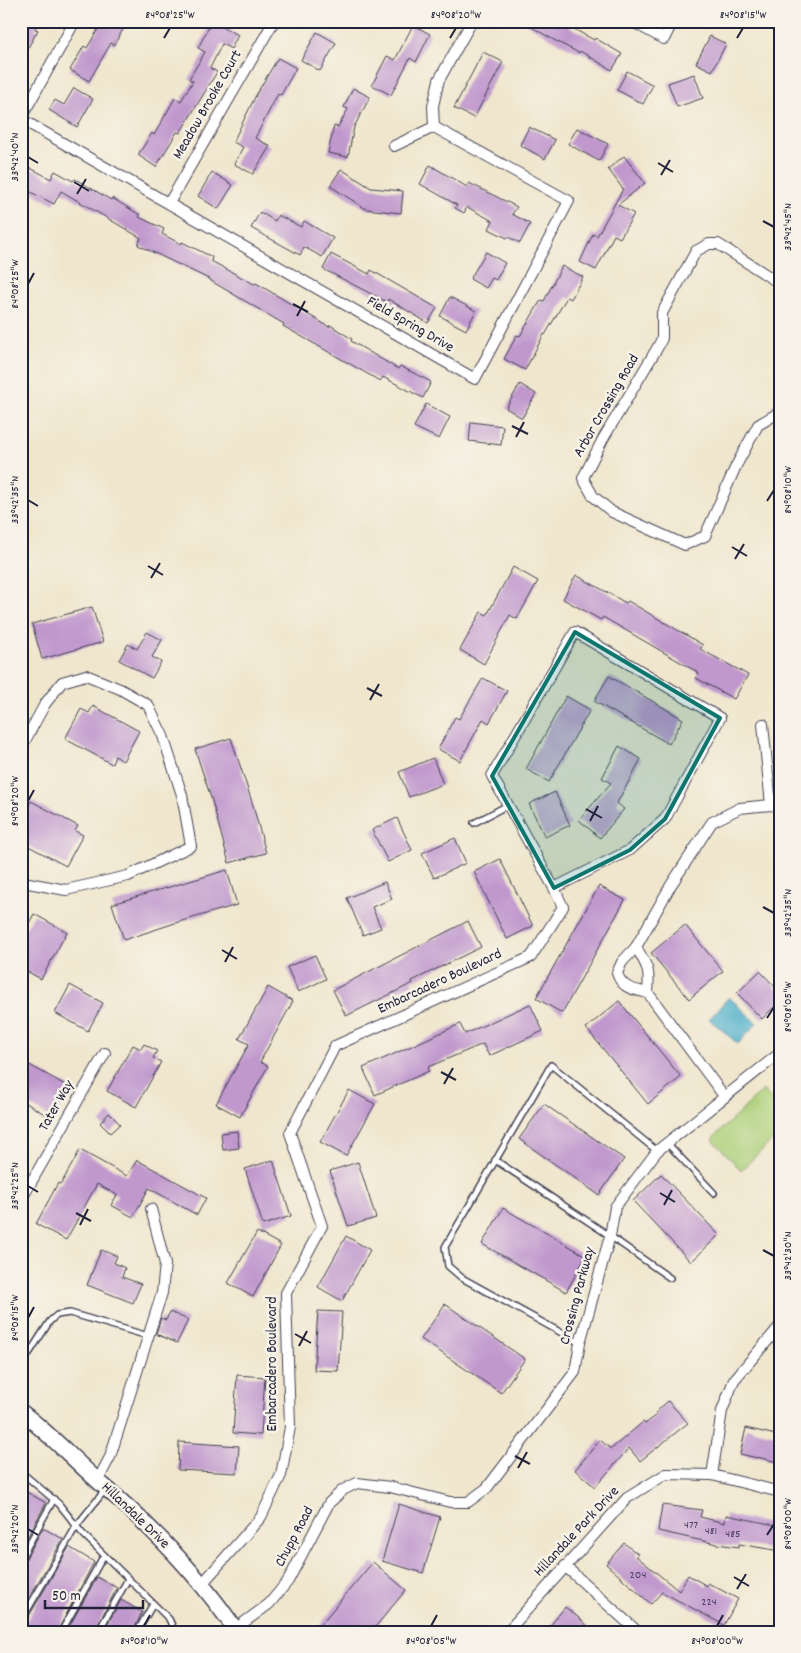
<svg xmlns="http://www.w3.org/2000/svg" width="801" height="1653" viewBox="0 0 801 1653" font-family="Dekko,sans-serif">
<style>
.green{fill:#accf78;stroke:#67785a}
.water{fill:#4aadc9;stroke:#366882}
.building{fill:#c098cd}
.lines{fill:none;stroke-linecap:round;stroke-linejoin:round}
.lane-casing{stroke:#413f51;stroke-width:8}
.street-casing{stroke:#413f51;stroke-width:12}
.secondary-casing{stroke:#413f51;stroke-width:18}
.lane{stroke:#fff;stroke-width:5}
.street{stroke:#fff;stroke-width:10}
.secondary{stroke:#fff;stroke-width:15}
.marked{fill:#0f766e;fill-opacity:0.2;stroke:#0f766e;stroke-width:4;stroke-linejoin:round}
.ticks{fill:none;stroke:#22223b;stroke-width:2}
.labels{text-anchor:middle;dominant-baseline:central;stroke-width:5;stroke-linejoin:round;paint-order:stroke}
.number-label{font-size:12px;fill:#4a4060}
.street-label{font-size:15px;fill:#22223b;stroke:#f7f3e8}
.neatline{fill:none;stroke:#22223b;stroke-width:2}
.ticks-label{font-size:12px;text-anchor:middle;fill:#22223b}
</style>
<rect width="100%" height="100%" fill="#f7f3e8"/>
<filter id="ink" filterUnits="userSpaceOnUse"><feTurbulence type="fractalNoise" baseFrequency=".02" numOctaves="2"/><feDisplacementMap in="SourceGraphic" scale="10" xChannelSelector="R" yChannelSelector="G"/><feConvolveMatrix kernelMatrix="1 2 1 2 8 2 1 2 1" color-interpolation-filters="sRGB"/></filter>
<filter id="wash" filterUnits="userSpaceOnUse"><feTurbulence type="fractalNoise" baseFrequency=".0096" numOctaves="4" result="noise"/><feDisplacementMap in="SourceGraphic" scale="20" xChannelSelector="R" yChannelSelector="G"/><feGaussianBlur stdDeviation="1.12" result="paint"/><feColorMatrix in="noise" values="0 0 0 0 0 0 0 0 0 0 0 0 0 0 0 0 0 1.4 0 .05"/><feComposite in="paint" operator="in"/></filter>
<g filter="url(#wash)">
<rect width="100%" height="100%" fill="#f0e6cd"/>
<path class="green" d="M763,1090L780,1107V1133L741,1170L712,1139Z"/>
<path class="water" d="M729,997L757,1023L738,1044L709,1019Z"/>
<g id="blocks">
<g class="building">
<path d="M21,21H39L35,29L38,30L21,60Z"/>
<path d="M103,21H128L114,45L111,43L89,81L70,70L84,46L87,48Z"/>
<path d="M212,21L238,35L231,49L222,44L210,68L217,72L180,133L177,132L156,167L138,155L152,133L154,135L175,98L181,101L193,81L189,79L205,52L198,48Z"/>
<path d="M521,21H559L594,40L595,38L622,54L612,70L580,51L579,53L554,40Z"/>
<path d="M413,25L430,34L416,62L410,58L391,95L372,85L387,56L395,60Z"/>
<path d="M317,32L336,43L320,71L301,60Z"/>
<path d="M710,36L726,44L712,71L696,63Z"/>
<path d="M483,52L503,62L474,118L454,108Z"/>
<path d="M278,58L296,68L281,95L278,94L255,138L270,146L253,174L234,164L243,147L233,142L257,93Z"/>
<path d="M627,71L653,85L643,104L617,90Z"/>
<path d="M694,74L703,98L677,107L668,83Z"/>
<path d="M74,88L93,99L77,127L49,110L55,100L64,105Z"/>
<path d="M353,88L370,97L354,127L348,157L328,153L334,126L338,127L348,109L344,107Z"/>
<path d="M529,127L555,140L545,159L520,145Z"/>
<path d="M577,128L608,144L599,161L568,144Z"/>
<path d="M624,156L645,183L618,205L634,214L620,238L614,235L596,270L580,262L593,234L597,236L623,189L608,169Z"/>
<path d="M21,163L51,179L55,171L73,181L75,179L111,200L112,198L140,215L139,217L164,229L162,234L181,244L182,242L212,257L211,261L254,284L256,283L329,327L330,325L352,339L351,341L398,369L400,366L431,382L423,398L383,377L380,381L283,326L284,324L211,281V280L138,245L141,238L61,191L54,204L21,187Z"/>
<path d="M430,165L467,187L469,183L517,207L512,214L530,224L520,243L508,237L507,238L489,229L493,221L467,207L464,213L455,208L457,205L420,184Z"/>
<path d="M341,169L371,188L403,191L401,213L366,209L330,186Z"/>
<path d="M212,172L233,185L218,209L198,196Z"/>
<path d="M260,212L275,221L278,215L301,227L304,221L333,238L322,257L304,247L300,255L251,228Z"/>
<path d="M486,252L505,263L496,280L492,278L486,288L470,279Z"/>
<path d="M331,254L369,274L371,270L437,308L428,323L388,299L387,302L323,269Z"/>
<path d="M562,266L583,277L571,299L567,297L545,335L544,334L525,370L504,359L517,335L520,336L541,300L544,301Z"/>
<path d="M450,297L476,311L466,330L440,316Z"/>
<path d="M520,384L536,394L522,418L506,408Z"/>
<path d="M426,404L450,417L439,439L414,427Z"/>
<path d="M471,422L503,426L501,445L469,441Z"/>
<path d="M513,567L538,581L517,619L510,615L484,664L460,650L481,612L487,615Z"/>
<path d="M576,575L626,603L628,601L703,645L700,649L748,675L734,699L696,678L699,673L603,617L601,620L563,599Z"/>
<path d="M92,607L103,642L42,659L32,624Z"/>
<path d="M147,632L162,640L152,657L161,662L152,678L119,660L128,644L137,649Z"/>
<path d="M609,676L683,719L669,744L594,701Z"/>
<path d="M483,678L507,691L489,723L483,719L460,761L438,749L455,717L459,719Z"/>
<path d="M566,696L590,710L549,782L526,769Z"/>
<path d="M93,706L139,731L123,761L115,756L112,764L65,739L81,709L89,713Z"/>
<path d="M231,738L252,802L266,853L229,863L212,801L195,749Z"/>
<path d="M619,746L641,759L617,803L624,809L600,838L579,820L611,783L602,778Z"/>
<path d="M433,758L443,784L409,797L399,772Z"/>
<path d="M555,792L570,825L545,837L529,804Z"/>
<path d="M31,801L78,826L75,831L83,835L66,866L21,842V819Z"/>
<path d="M397,818L412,850L388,862L372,830Z"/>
<path d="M455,838L466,863L434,878L422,853Z"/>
<path d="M500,859L533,926L507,939L474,872Z"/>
<path d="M227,870L237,905L175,923L124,940L112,904Z"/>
<path d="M385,882L392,899L372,907L381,928L363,935L347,898Z"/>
<path d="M599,886L625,900L562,1013L536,998Z"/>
<path d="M34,914L67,932L41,979L21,968V937Z"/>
<path d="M468,921L481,947L412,981L413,983L346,1016L333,990Z"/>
<path d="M685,925L723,971L689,999L651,953Z"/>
<path d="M315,955L326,979L298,992L287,967Z"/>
<path d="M760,971L780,992V1001L762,1019L737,993Z"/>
<path d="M70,985L103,1003L88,1031L55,1013Z"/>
<path d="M268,987L293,1001L260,1062L268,1066L240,1117L216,1104L249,1044L239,1039Z"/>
<path d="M619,1001L681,1077L648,1104L586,1028Z"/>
<path d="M530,1004L543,1031L489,1056L483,1044L428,1067L429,1071L375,1095L363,1068L460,1024L465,1034Z"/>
<path d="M144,1044L157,1051L153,1058L161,1062L136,1107L107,1091L133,1045L141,1049Z"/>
<path d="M26,1063L69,1087L51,1118L21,1100V1071Z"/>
<path d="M349,1090L375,1104L346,1156L320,1142Z"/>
<path d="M544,1104L624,1159L599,1195L519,1139Z"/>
<path d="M109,1113L120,1124L110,1133L100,1123Z"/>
<path d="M237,1131L239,1148L223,1150L221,1133Z"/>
<path d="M80,1150L127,1176L137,1160L206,1198L197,1215L149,1188L133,1217L111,1205L117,1195L97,1184L66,1240L36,1224L58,1183L61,1184Z"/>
<path d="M273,1160L291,1216L263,1225L245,1169Z"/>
<path d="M358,1162L376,1218L348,1226L330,1171Z"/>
<path d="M661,1174L719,1235L691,1262L633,1201Z"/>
<path d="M503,1208L586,1256L566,1292L482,1244Z"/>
<path d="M257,1232L281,1245L253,1297L228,1283Z"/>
<path d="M346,1236L370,1250L342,1301L318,1287Z"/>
<path d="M101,1250L117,1256L114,1263L125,1268L122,1277L141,1284L133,1303L87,1285Z"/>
<path d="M445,1304L525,1359L501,1393L421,1339Z"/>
<path d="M318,1311L342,1312L338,1371L314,1370Z"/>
<path d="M170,1312L188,1320L177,1343L156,1334L161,1318L166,1320Z"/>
<path d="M237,1375L265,1377L261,1435L233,1433Z"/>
<path d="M668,1401L688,1423L640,1461L629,1448L595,1487L575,1470L600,1440L611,1449L643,1422L645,1424L657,1415L655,1413Z"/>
<path d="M746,1428L780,1436V1452L777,1462L757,1457V1458L740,1454Z"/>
<path d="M179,1442L239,1446L237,1473L178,1470Z"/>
<path d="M25,1491L46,1503L21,1549V1498Z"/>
<path d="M399,1504L440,1517L423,1573L382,1561Z"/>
<path d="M662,1505L702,1510L700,1517L725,1523L726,1515L780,1526V1551L739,1544V1547L717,1544L658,1531Z"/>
<path d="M43,1528L63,1539L21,1612V1562L25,1560Z"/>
<path d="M624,1543L638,1554L636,1556L679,1591L688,1575L707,1586L708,1583L738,1599L724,1625L662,1592L651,1604L606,1564Z"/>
<path d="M69,1547L94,1562L57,1632H21V1625L25,1623Z"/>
<path d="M373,1562L406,1590L371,1632H314Z"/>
<path d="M97,1577L117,1588L94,1632H66Z"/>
<path d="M121,1600L142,1612L133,1632H103Z"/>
<path d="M565,1607L579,1618L594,1632H545Z"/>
</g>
</g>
</g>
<g filter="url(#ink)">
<use href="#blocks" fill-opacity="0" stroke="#413f51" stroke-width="1"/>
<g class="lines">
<defs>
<g id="lane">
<path d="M474,823L508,805"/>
<path d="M667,1143L714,1193"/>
<path d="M495,1160L610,1236L670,1278"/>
<path d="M580,1343L462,1278L448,1266L445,1247L551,1065L657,1151"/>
<path d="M21,1366L50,1321L57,1315L70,1313L148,1336"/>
<path d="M21,1472L59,1504L82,1533L169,1619L175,1632"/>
<path d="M21,1558L54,1499"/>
<path d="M21,1621L77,1525L106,1489"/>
<path d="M61,1632L104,1555"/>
<path d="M98,1632L128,1579"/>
<path d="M137,1632L153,1604"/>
</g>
<g id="street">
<path d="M631,21L664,39L673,21"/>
<path d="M21,118L75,21"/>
<path d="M21,119L475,379L569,201L434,127L394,146"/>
<path d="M434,127L433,106L439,80L472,21"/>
<path d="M169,203L274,21"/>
<path d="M780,286L776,281L718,244H709L696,251L662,313V338L659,345L603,439L583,478L593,496L612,512L685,545L705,536L736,466L758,425L780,412"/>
<path d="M763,724L771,805L780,807"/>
<path d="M21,748L45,704L62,682L86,675L120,689L148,705L163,736L182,795L191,846L128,876L66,890L23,882"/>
<path d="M636,947C648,967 650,970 648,993L724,1096"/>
<path d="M648,993C633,989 622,989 617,973L622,962L636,947L671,885L712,822L740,808L771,805"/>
<path d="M21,1200L105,1053"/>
<path d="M712,1475L780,1492"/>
<path d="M98,1480L110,1457L162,1293L165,1264L151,1209"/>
<path d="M565,1566L638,1632"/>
<path d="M202,1584L261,1517L281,1475L290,1427L286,1293L322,1226L290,1133L335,1046L531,957L563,907L554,888L630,850L665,819L720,718L575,632L492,776L554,888"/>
<path d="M235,1629L269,1604L288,1581L329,1503L343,1490L357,1483L390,1487L450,1502H468L487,1488L575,1372L580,1343L610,1236L615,1207L657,1151L780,1053"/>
<path d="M507,1632L627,1498L666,1474L712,1475L722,1411L734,1380L780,1326"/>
</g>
<path id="secondary" d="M21,1412C49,1433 72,1458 98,1481C150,1525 199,1575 237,1632"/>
</defs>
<use href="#lane" class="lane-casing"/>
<use href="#street" class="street-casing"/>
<use href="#secondary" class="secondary-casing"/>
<use href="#lane" class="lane"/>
<use href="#street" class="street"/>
<use href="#secondary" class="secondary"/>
</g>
</g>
<path class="marked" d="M575,632L720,718L665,819L630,850L554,888L492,776Z"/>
<path class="ticks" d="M164,38L170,28M450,38L456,28M737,38L743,28M28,157L38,163M658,163L673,172M661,175L670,160M74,182L89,191M77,194L86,179M763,221L774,227M28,284L34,273M293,304L308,312M297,316L305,301M512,426L528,434M516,437L524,422M28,500L38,506M767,501L774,490M732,547L747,556M735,559L744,544M148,566L163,575M151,578L160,563M367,688L382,696M370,700L379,684M28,801L34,790M586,809L602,818M590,821L598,806M763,907L774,913M222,950L237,959M225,962L233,947M767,1018L774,1007M441,1072L456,1080M444,1084L453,1068M28,1186L38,1192M660,1193L675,1202M664,1205L672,1190M76,1213L91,1221M80,1225L88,1209M763,1250L774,1256M28,1318L34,1307M295,1334L311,1343M299,1346L307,1331M515,1456L530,1464M518,1468L527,1452M28,1529L38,1535M767,1535L774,1524M734,1577L749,1586M737,1589L746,1574M144,1626L150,1615M431,1626L437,1615M717,1626L723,1615"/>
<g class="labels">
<g class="number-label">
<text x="691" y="1525">477</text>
<text x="711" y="1531">481</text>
<text x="733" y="1534">485</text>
<text x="638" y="1575">204</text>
<text x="709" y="1602">224</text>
</g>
<g class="street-label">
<text transform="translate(208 105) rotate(-60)">Meadow Brooke Court</text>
<text transform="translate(410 325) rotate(30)">Field Spring Drive</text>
<text transform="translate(607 406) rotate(-60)">Arbor Crossing Road</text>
<text transform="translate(440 982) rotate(-25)">Embarcadero Boulevard</text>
<text transform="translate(57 1106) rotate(-60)">Tater Way</text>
<text transform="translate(578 1296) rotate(-75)">Crossing Parkway</text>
<text transform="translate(273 1364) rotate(-90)">Embarcadero Boulevard</text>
<text transform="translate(135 1516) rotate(44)">Hillandale Drive</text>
<text transform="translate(577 1532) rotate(-47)">Hillandale Park Drive</text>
<text transform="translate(295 1537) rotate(-62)">Chupp Road</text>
</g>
</g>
<rect width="801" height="1653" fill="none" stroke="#f7f3e8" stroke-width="55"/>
<path d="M45 1600v8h98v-8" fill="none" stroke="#22223b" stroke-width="2.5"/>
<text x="52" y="1600" font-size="15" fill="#22223b" stroke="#f7f3e8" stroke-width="4" paint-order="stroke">50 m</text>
<rect x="28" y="28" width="746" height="1598" class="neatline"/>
<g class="ticks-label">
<text x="170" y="18">84°08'25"W</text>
<text x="456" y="18">84°08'20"W</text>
<text x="743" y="18">84°08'15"W</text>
<text transform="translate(14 157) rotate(-90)" y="4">33°42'40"N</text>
<text transform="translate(787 227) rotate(-90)" y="4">33°42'45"N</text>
<text transform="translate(14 284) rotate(-90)" y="4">84°08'25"W</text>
<text transform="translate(787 490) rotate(-90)" y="4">84°08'10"W</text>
<text transform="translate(14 500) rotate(-90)" y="4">33°42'35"N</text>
<text transform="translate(14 801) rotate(-90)" y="4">84°08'20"W</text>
<text transform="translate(787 913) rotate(-90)" y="4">33°42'35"N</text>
<text transform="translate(787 1007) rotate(-90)" y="4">84°08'05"W</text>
<text transform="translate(14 1186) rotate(-90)" y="4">33°42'25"N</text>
<text transform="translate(787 1256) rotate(-90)" y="4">33°42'30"N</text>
<text transform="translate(14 1318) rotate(-90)" y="4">84°08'15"W</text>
<text transform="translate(787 1524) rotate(-90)" y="4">84°08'00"W</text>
<text transform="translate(14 1529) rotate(-90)" y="4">33°42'20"N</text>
<text x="144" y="1644">84°08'10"W</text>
<text x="431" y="1644">84°08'05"W</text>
<text x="717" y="1644">84°08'00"W</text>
</g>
</svg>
